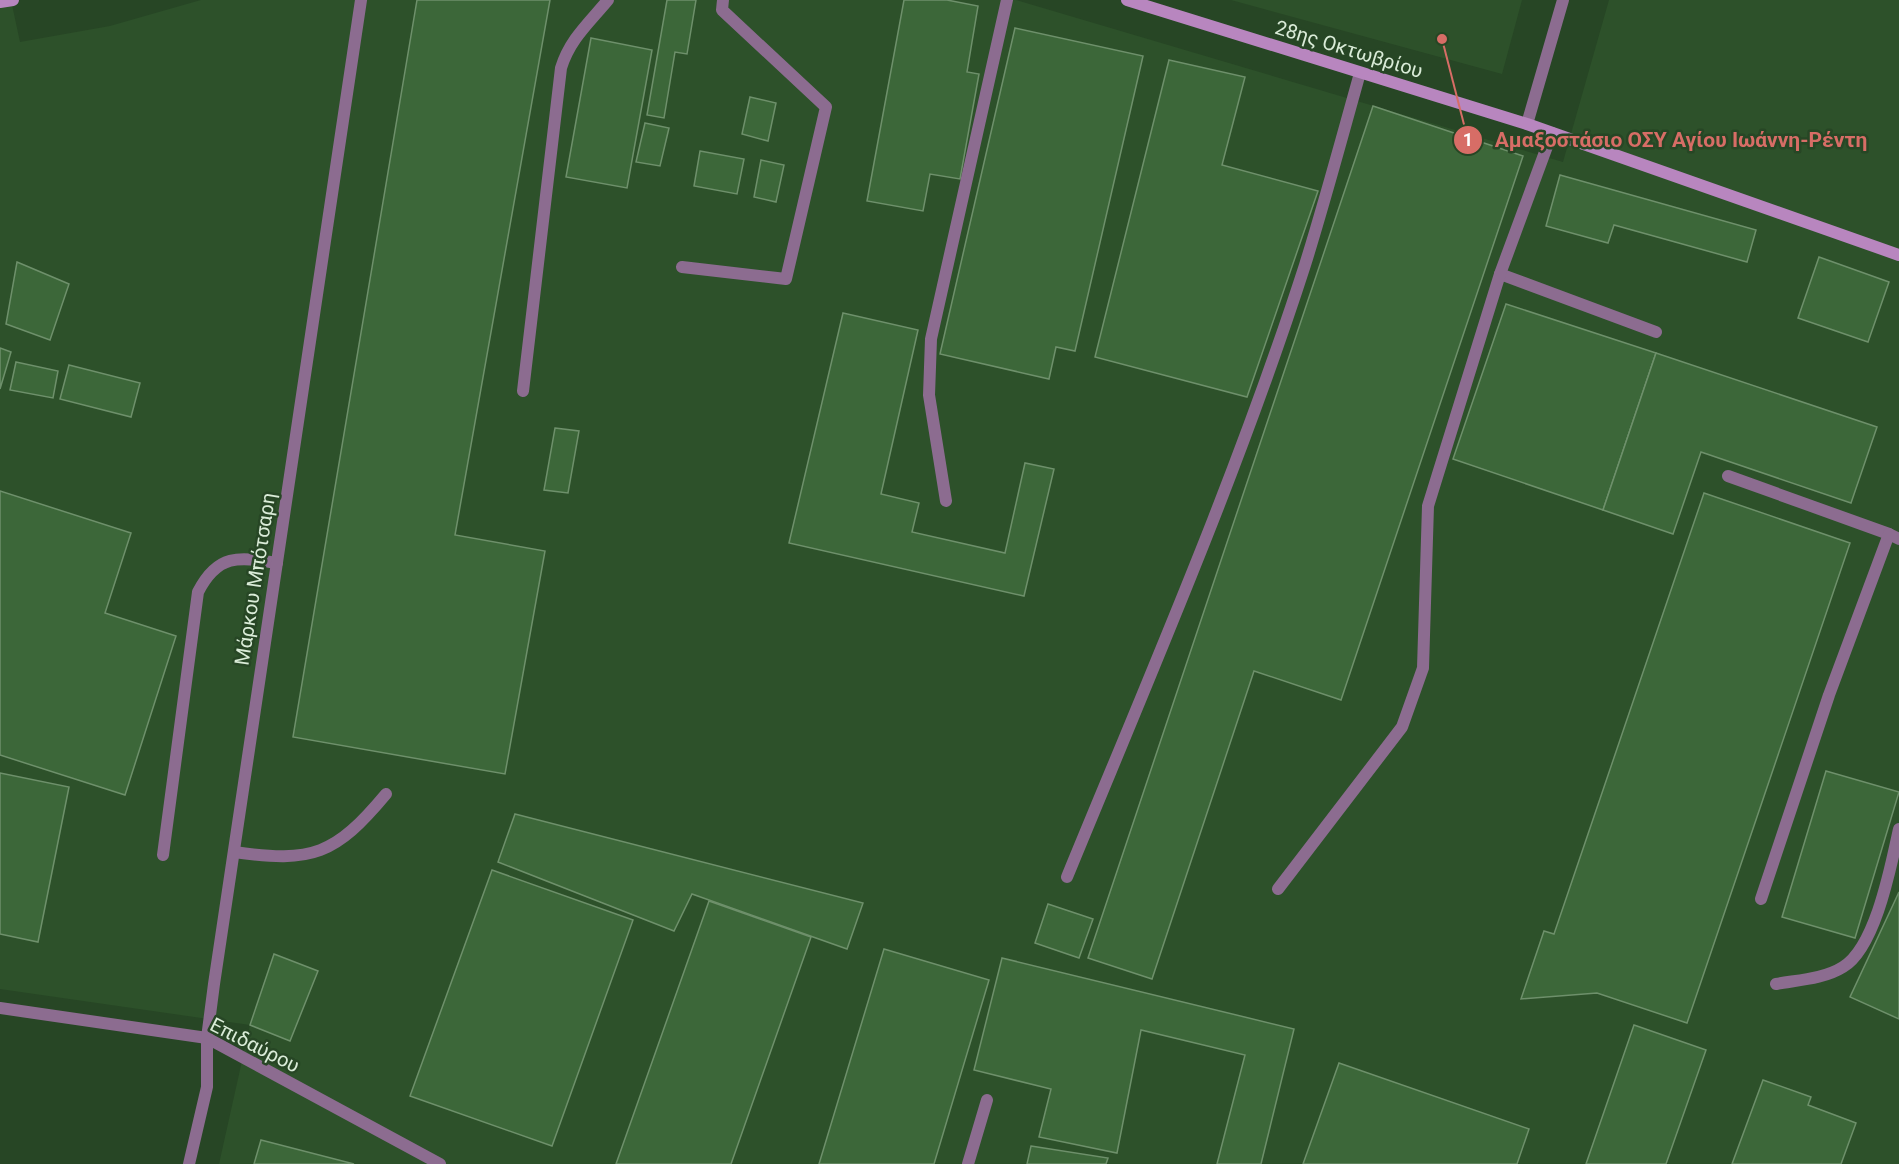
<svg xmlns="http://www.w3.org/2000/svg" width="1899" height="1164" viewBox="0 0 1899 1164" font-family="Roboto,sans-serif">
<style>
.built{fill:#2d512a}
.building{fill:#3c6739;stroke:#6e906b;stroke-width:1.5}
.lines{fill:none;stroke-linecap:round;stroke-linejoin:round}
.lane{stroke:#8c6c90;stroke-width:12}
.street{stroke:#8c6c90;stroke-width:12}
.secondary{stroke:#b886bf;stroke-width:12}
.labels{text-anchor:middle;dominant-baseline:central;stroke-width:5;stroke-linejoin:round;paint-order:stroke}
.street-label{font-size:20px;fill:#daecd8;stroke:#274625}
.leader{fill:none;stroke:#d76d66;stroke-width:2}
.callout-dot{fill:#d76d66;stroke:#274625;stroke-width:2}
.mark-label{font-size:18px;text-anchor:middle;font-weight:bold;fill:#fff}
.callout-label{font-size:21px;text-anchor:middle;font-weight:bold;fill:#d76d66;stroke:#274625;stroke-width:5;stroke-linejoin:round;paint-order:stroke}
</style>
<rect width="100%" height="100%" fill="#274625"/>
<g class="built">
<path d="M0,0H11L20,42L110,26L201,0H1016L1563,162L1609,0H1899V1164H219L250,1025L0,989Z"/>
<path d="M1231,0H1522L1502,74Z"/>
</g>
<g class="building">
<path d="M417,0H550L455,535L545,551L505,774L293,737Z"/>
<path d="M667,0H696L687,54L675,52L664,118L647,115Z"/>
<path d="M904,0H947L978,6L967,72L979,74L960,179L930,174L923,211L867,201Z"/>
<path d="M1015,28L1143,56L1075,351L1056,347L1049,379L940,354Z"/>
<path d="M591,38L652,50L627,188L566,177Z"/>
<path d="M1169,60L1245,77L1222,165L1318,191L1247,397L1095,357Z"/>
<path d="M750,97L776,103L768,141L742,134Z"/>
<path d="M1373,106L1523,156L1341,700L1254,671L1152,979L1088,958Z"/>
<path d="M645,123L669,128L660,166L636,162Z"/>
<path d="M700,151L744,159L737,194L694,186Z"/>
<path d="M761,160L784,165L776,202L754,197Z"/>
<path d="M1560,175L1756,230L1747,262L1614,225L1608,243L1546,226Z"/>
<path d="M1819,257L1889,282L1868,342L1798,318Z"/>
<path d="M17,262L69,284L50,340L6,324Z"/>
<path d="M1506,304L1656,353L1603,510L1453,459Z"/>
<path d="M843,313L918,330L881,494L919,503L912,532L1005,553L1025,463L1054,469L1024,596L789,543Z"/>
<path d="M0,348L11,352L0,389Z"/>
<path d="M1656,353L1877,427L1851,503L1701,452L1673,534L1603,510Z"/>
<path d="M16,362L58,371L53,398L10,390Z"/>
<path d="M69,365L140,383L131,417L60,399Z"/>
<path d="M555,428L579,431L568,493L544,490Z"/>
<path d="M0,491L131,533L105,613L176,636L125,795L0,755Z"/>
<path d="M1704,493L1850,543L1687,1023L1597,993L1521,999L1544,931L1554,934Z"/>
<path d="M1826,771L1899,792L1855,938L1782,917Z"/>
<path d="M0,773L69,787L38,942L0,934Z"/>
<path d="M515,814L863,903L847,949L692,894L674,931L498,862Z"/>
<path d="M492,870L633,920L552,1146L410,1096Z"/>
<path d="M1899,892V1019L1850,997Z"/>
<path d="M709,901L811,937L731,1164H616Z"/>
<path d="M1048,904L1093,919L1079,958L1035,943Z"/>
<path d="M884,949L989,980L934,1164H819Z"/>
<path d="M274,954L318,971L290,1041L250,1025Z"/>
<path d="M1002,958L1294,1029L1261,1164H1217L1245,1055L1141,1030L1117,1153L1039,1137L1051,1089L974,1070Z"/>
<path d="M1634,1025L1706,1050L1666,1164H1586Z"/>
<path d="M1339,1063L1529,1129L1517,1164H1303Z"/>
<path d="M1763,1080L1811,1097L1808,1105L1856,1123L1841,1164H1732Z"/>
<path d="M261,1140L354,1164H254Z"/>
<path d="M1031,1146L1108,1158L1106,1164H1027Z"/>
</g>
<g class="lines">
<g class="lane">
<path d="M682,267L786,279L826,107L722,10L723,0"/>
<path d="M1500,274L1656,332"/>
<path d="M523,391L561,68C570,39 589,23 608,0"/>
<path d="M1728,476L1889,534"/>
<path d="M946,501L929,395L931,339L1007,0"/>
<path d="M234,852C313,863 335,855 386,794"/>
<path d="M163,855L198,592C218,553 239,557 277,563"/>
<path d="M1067,877C1150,675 1238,473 1305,265C1325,201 1342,137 1360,73"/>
<path d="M1278,889L1402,727L1423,668L1428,506L1500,274L1552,133"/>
<path d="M1761,899L1829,695L1889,534L1899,539"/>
<path d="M1776,984C1798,980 1824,979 1843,967C1876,947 1891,865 1899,829"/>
<path d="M968,1164L987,1100"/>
</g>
<g class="street">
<path d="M1527,124L1563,0"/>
<path d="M0,1008L207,1038L440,1164"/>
<path d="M189,1164L207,1087V1038L214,984L361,0"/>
</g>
<g class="secondary">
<path d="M1127,0L1527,124L1899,255"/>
<path d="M0,2L13,0"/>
</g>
</g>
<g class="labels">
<g class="street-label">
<text transform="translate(1349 49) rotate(17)">28ης Οκτωβρίου</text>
<text transform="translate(255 579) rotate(-81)">Μάρκου Μπότσαρη</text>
<text transform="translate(255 1045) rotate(27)">Επιδαύρου</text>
</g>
</g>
<path class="leader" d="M1442 39L1468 140"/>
<g class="callout-dot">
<circle cx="1442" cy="39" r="6"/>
<circle cx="1468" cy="140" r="15"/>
</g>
<g class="mark-label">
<text x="1468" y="146">1</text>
</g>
<g class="callout-label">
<text x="1681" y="147">Αμαξοστάσιο ΟΣΥ Αγίου Ιωάννη-Ρέντη</text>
</g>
</svg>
